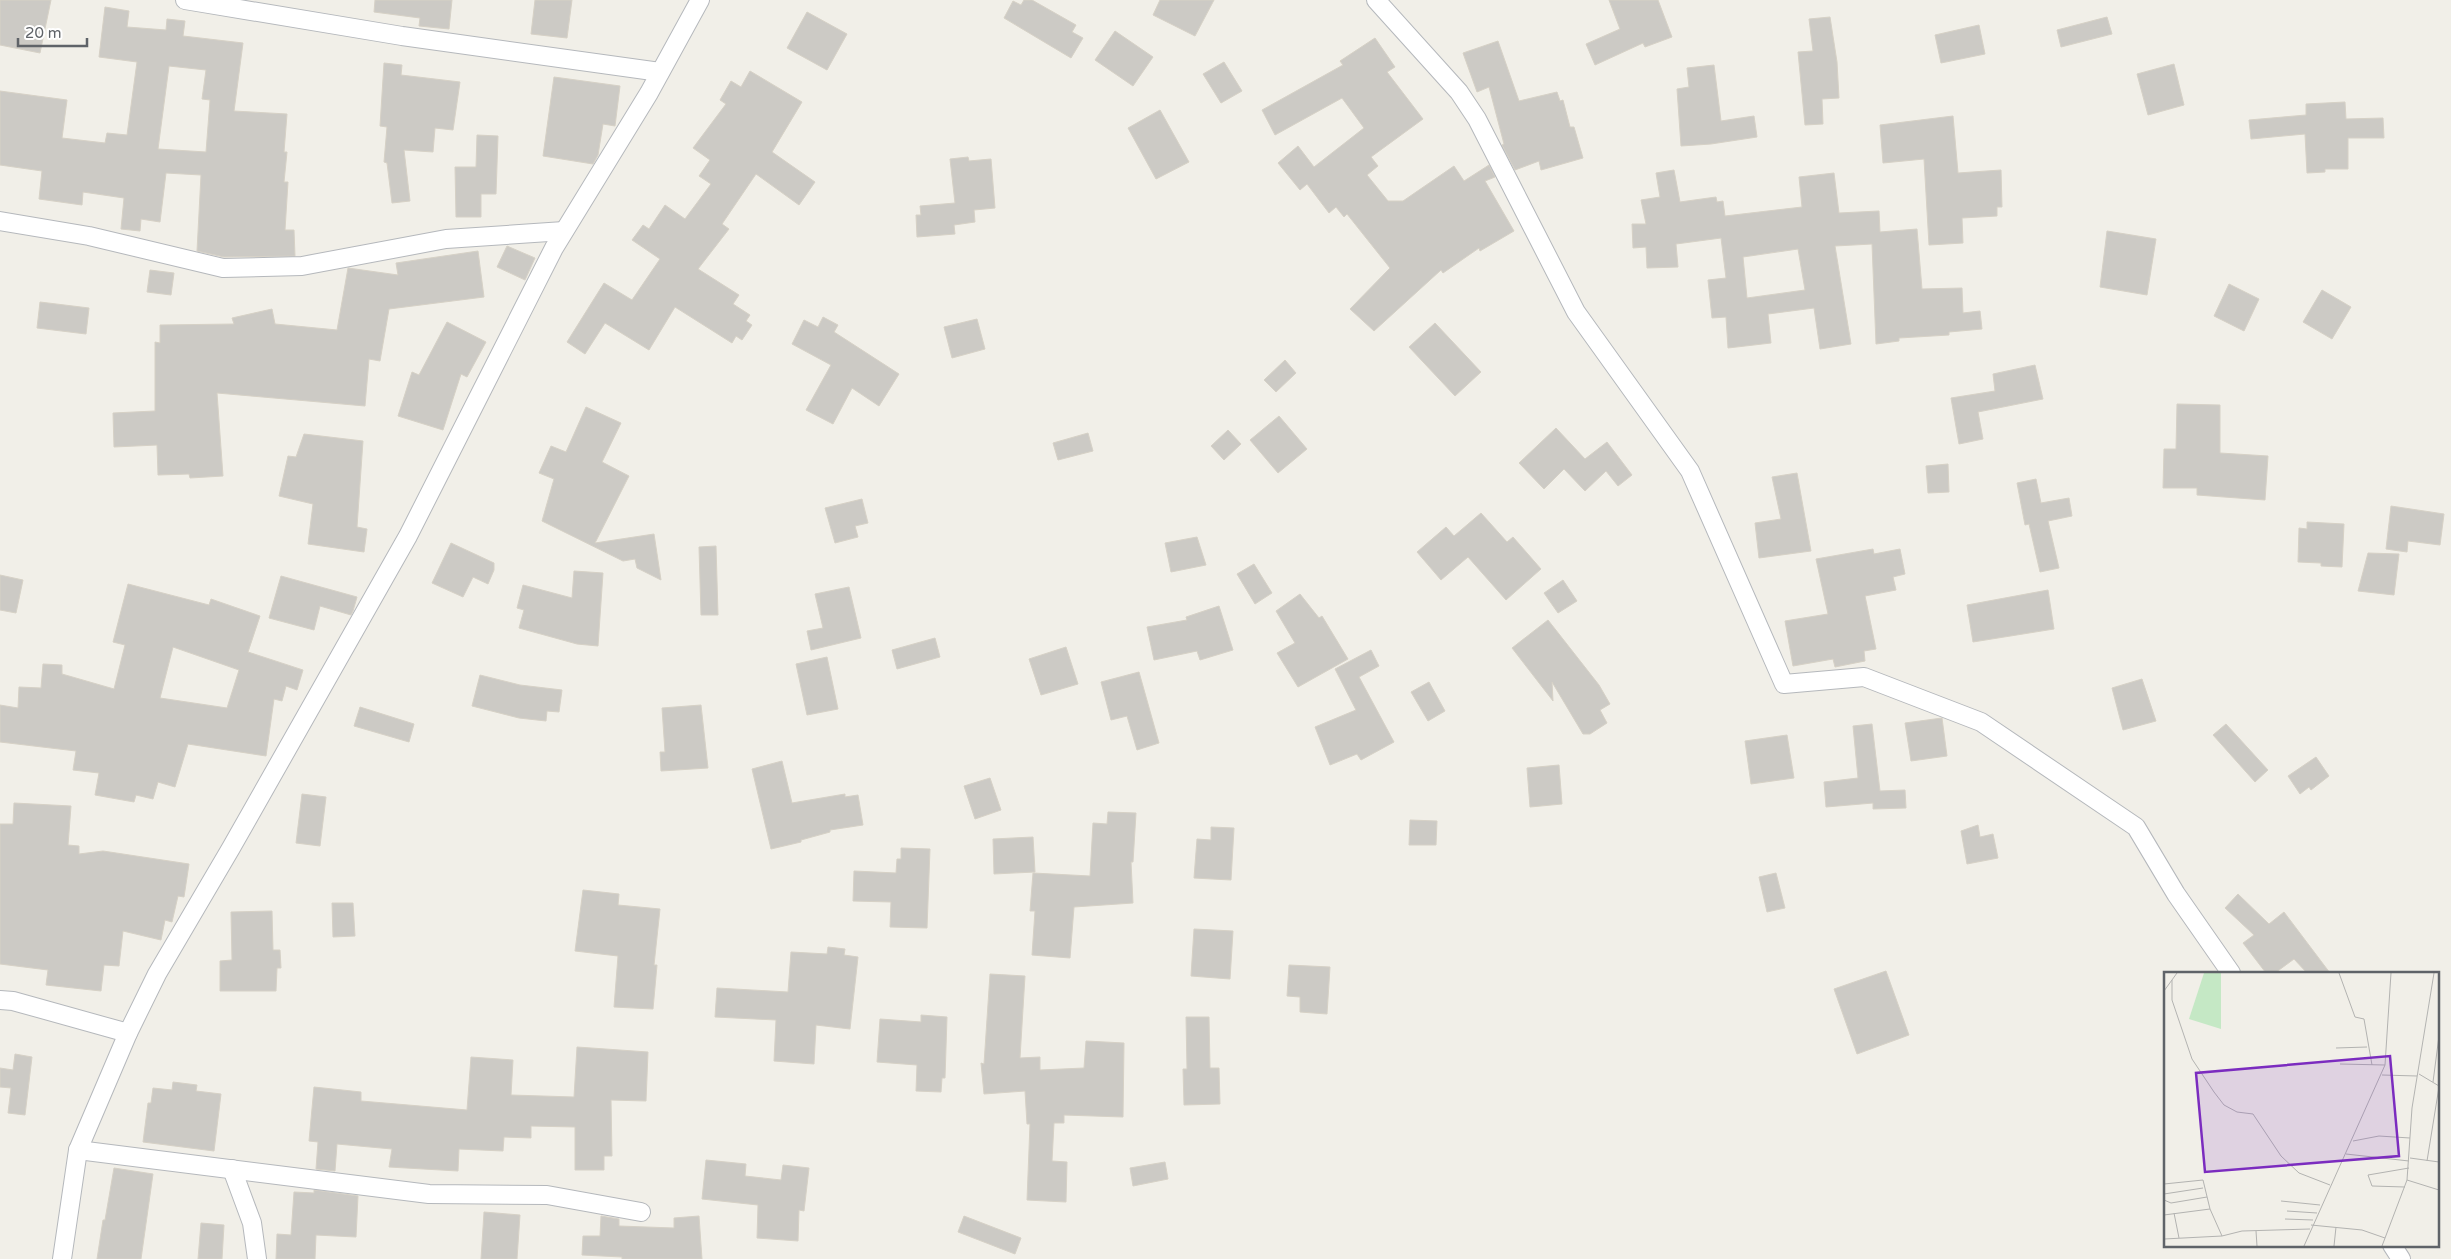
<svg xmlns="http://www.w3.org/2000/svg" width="2451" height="1259" viewBox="0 0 2451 1259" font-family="'Varela Round',sans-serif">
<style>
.building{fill:#cccac5;stroke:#d6d1c6;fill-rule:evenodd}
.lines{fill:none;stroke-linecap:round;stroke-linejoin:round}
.minor-casing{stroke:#b5b8bc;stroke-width:20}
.minor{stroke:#fff;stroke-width:18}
.inset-road{fill:none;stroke:#b3b3b1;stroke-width:1}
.view{fill:#7b2cbf;fill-opacity:0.15;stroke:#7b2cbf;stroke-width:2.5}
.inset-edge{fill:none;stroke:#5f6368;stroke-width:2.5}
</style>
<rect width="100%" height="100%" fill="#f1efe8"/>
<g class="building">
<path d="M0,0H51L40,53L0,45Z"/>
<path d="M375,0H452L449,29L419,26L420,18L374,12Z"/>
<path d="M535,0H572L567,38L531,34Z"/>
<path d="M1024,0H1032L1076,25L1072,32L1083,38L1071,58L1004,18L1013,1L1021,5Z"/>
<path d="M1160,0H1214L1195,36L1153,15Z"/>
<path d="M1609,0H1658L1672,37L1645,47L1643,43L1595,65L1586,44L1620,29Z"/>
<path d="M105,7L129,11L127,27L166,30L167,19L185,21L183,36L243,43L234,111L287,114L284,152H287L284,182H288L285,230H294L295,256L224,257L197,251L201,175L166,173L160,222L141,219L140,231L121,229L124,198L83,192L82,205L39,199L42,171L0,165V91L67,100L62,138L105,143L107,133L127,135L137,62L99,57ZM169,66L206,70L202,99L210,100L206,152L158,149Z"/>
<path d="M807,12L847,34L827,70L787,48Z"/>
<path d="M1830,17L1837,62L1839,98L1822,99L1823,124L1805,125L1798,52L1813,51L1809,19Z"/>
<path d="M2107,17L2112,34L2061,47L2057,30Z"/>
<path d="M1979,25L1985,54L1941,63L1935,35Z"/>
<path d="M1115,31L1153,57L1133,86L1095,60Z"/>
<path d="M1375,38L1395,67L1387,72L1423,119L1371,157L1378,166L1367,175L1388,201H1403L1454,166L1464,181L1489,165L1495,177L1485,181L1514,231L1480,251L1479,248L1443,273L1441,270L1374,331L1350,309L1390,268L1347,214L1344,217L1336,207L1329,213L1307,184L1300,190L1278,163L1298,146L1314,167L1364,128L1342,98L1275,135L1262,110L1343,65L1340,61Z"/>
<path d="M1498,41L1519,101L1557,92L1560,101L1563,100L1570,127H1574L1583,158L1541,170L1539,161L1515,170L1502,145L1504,144L1489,87L1477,92L1463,53Z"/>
<path d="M1224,62L1242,91L1221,103L1203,74Z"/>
<path d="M384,63L402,65L401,75L460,82L453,130L435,128L433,152L404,150L410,201L392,203L387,163L384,162L387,127L380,126Z"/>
<path d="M2174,64L2184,105L2148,115L2137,74Z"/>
<path d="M1714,65L1721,121L1754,116L1757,137L1711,144L1681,146L1677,89L1689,87L1687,68Z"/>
<path d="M750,71L802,102L772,152L815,182L799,205L756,174L722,224L729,229L698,269L739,295L733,304L750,315L746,321L752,325L742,340L736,336L732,343L675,307L649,350L605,323L585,354L567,342L604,283L632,300L660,259L632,240L643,225L649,229L665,205L685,219L711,184L699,176L710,160L693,148L726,104L720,100L731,81L741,87Z"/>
<path d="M554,77L620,86L615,126L603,124L598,155L593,164L543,156Z"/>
<path d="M2345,102L2346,119L2383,118L2384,138H2348V169H2325V172L2307,173L2305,134L2251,139L2249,120L2306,115V104Z"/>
<path d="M1160,110L1189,162L1156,179L1128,128Z"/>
<path d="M1953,116L1958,173L2001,170L2002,207H1997V216L1962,218L1963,243L1929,245L1924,159L1883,163L1880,125Z"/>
<path d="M477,135L498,136L496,194H481V217H456L455,167H476Z"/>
<path d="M968,157L969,161L991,159L995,208L974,210L975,222L954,225L955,234L917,237L916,215H921L920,206L955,203L950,159Z"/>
<path d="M1674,170L1680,202L1716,197L1717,202L1723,201L1725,216L1802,207L1799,177L1834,173L1839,213L1879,211L1880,232L1917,229L1922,289L1962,288L1963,313L1980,311L1982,329L1949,332V335L1899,338V341L1876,344L1872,244L1835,246L1851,344L1820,349L1814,308L1768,314L1771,343L1728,348L1726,317L1712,318L1708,280L1726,278L1721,238L1676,244L1678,267L1647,268L1646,247L1633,248L1632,224H1646L1641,200L1660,197L1656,173ZM1798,249L1805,290L1747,298L1743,257Z"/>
<path d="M2107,231L2156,239L2147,295L2100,287Z"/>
<path d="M507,246L535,258L525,280L497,267Z"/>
<path d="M478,251L484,297L389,309L380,361L369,359L365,406L217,393L223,476L190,478L189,474L158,475L157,445L114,447L113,413L155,411V342L160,343V325L234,324L232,318L272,309L275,324L337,330L348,268L398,275L396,263Z"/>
<path d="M150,270L174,273L171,295L147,292Z"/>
<path d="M2229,284L2259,299L2244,331L2214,316Z"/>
<path d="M2322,290L2351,307L2332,339L2303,322Z"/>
<path d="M40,302L89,308L86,334L37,328Z"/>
<path d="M823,317L838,325L834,332L899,374L879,406L852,388L833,424L806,410L831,365L792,344L804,320L818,327Z"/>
<path d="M977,319L985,349L952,358L944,327Z"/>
<path d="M447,322L486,342L467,377L461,374L443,430L398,416L412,372L419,375Z"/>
<path d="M1435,323L1481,372L1455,396L1409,347Z"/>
<path d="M1285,360L1296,373L1276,392L1264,380Z"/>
<path d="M2035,365L2043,399L1978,412L1983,439L1959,444L1951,398L1995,391L1993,374Z"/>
<path d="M2177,404L2220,405V453L2268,456L2265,500L2197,495V488H2163L2164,449H2176Z"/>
<path d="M586,407L621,423L602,462L629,476L595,543L654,534L661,580L637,568L635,559L623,561L542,521L554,479L539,473L551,446L566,452Z"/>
<path d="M1279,416L1307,449L1278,473L1250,440Z"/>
<path d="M1556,428L1585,459L1607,442L1632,475L1618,486L1606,471L1585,491L1564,469L1544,489L1519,463Z"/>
<path d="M1228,430L1241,444L1224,460L1211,446Z"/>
<path d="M1088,433L1093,451L1058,460L1053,443Z"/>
<path d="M304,434L363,441L357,527L367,529L364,552L308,544L313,504L279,496L288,456L296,457Z"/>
<path d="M1948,464L1949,492L1928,493L1926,466Z"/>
<path d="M1797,473L1811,551L1759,558L1755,523L1781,519L1772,477Z"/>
<path d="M2036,479L2041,503L2069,498L2072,516L2048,521L2059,568L2040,572L2029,524L2025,525L2017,483Z"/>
<path d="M862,499L868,523L855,526L858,537L835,543L825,508Z"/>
<path d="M2391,506L2444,514L2440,545L2408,541L2407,552L2386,549Z"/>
<path d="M1481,513L1507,542L1513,537L1541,569L1506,600L1468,557L1441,580L1417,552L1446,527L1454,536Z"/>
<path d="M2307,522L2344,524L2342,567L2321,566V563L2298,562L2299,528L2307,529Z"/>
<path d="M1197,537L1206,565L1171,572L1165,543Z"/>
<path d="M451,543L494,563V570L488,584L473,577L463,597L432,583Z"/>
<path d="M716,546L718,615H701L699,547Z"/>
<path d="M1873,549L1874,554L1900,549L1905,574L1893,577L1896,590L1865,596L1876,649L1864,651L1865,661L1835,667L1833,659L1793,666L1785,621L1828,614L1816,559Z"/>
<path d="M2368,553L2399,554L2394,595L2358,591Z"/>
<path d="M1254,564L1272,593L1255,604L1237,574Z"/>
<path d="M574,571L603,573L598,646L577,644L519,628L524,610L517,608L523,585L572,598Z"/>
<path d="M0,575L23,580L16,613L0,610Z"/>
<path d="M281,576L357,597L353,611L351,615L320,606L314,630L269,618Z"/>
<path d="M1563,580L1577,601L1558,613L1544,593Z"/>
<path d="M128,584L209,605L211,599L260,616L248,652L303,670L297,690L286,686L282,701L274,699L266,756L188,744L175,787L158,782L153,799L136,795L134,802L95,795L99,773L73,770L76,751L0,742V705L18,708L19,687L41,688L43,664L62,665V674L114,689L125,645L113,642ZM173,647L239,670L227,708L160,698Z"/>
<path d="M849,587L861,638L811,650L807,631L823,628L815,594Z"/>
<path d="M2048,590L2054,629L1973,642L1967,605Z"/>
<path d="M1300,594L1319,618L1322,616L1348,659L1298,687L1277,653L1295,643L1276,611Z"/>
<path d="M1219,606L1233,650L1200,660L1197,651L1154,660L1147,627L1187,620L1186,617Z"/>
<path d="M1548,620L1599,685L1610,704L1600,710L1607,723L1590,734H1583L1552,682L1553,701L1512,648Z"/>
<path d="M935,638L940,657L897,669L892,650Z"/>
<path d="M1066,647L1078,684L1041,695L1029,659Z"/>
<path d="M1371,650L1379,666L1359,677L1394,742L1361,760L1357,754L1330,765L1315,727L1356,710L1335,669Z"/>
<path d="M827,657L838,709L807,715L796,664Z"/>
<path d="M1139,672L1159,743L1137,750L1127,716L1111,720L1101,682Z"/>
<path d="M480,675L520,685L562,690L559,712L547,711L546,721L519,718L472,706Z"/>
<path d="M2142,679L2156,721L2123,730L2112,688Z"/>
<path d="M1429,682L1445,711L1428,721L1411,692Z"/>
<path d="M701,705L708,768L661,771L660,752H665L662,708Z"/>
<path d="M360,707L414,724L409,742L354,726Z"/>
<path d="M1942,718L1947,756L1911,761L1905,723Z"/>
<path d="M1872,724L1880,791L1905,790L1906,808L1873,809V803L1826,807L1824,782L1858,778L1853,726Z"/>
<path d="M2226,724L2268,770L2255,782L2213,735Z"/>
<path d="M1787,735L1794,778L1751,784L1745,741Z"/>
<path d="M2316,757L2329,776L2311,790L2309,787L2300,794L2288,776Z"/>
<path d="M782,761L792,803L845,794V797L858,795L863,825L830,830V832L801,840V842L771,849L752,769Z"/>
<path d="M1559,765L1562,804L1530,807L1527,768Z"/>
<path d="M990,778L1001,810L975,819L964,786Z"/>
<path d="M302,794L326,797L320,846L296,843Z"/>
<path d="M14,803L71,806L68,845L79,846V854L103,851L189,864L184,897L178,896L172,922L165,920L161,940L123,931L119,966L104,965L101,991L46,985L48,970L0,964V824H13Z"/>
<path d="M1108,812L1136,813L1133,862H1131L1133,903L1074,907L1070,958L1032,955L1035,911H1030L1033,873L1090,876L1093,823L1107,824Z"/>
<path d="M1410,820L1437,821L1436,845H1409Z"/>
<path d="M1978,825L1980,837L1993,834L1998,858L1967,864L1961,831Z"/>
<path d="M1211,827L1234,828L1231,880L1194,878L1197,839L1211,840Z"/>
<path d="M1033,837L1035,872L994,874L993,839Z"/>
<path d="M901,848L930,849L927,928L890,927L891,902L853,901L854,871L896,873L897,859H901Z"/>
<path d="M1776,873L1785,908L1767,912L1759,877Z"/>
<path d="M583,890L619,894L618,905L660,909L654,965H657L653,1009L614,1007L618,956L575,951Z"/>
<path d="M2238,894L2269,924L2284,912L2330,973H2307L2294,959L2275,973H2266L2243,943L2254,935L2225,908Z"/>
<path d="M332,903H353L355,936L333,937Z"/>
<path d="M272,911L273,950H280L281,968H277L276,991H220V961L232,960L231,912Z"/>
<path d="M1194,929L1233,931L1230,979L1191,976Z"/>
<path d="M828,947L845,949L844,955L858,957L850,1029L816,1025L814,1064L774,1061L776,1020L715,1017L717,988L788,992L791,952L827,954Z"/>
<path d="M1289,965L1330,967L1327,1014L1300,1012V997L1287,996Z"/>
<path d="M1886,971L1909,1035L1857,1054L1834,989Z"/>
<path d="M990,974L1025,976L1020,1058L1040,1057V1070L1084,1068L1086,1041L1124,1043L1123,1117L1064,1115V1123H1054L1052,1161L1067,1162L1066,1202L1027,1200L1030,1124H1027L1025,1091L984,1094L981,1063L984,1064Z"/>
<path d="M921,1015L947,1017L945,1078H942L941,1092L916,1091L917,1065L877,1062L880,1019L921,1022Z"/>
<path d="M1186,1017H1209L1210,1068H1219L1220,1104L1184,1105L1183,1069H1187Z"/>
<path d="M577,1047L648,1052L646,1101L611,1100L612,1156H604V1170H575V1127L531,1126V1138L504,1137L503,1151L459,1149L458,1171L389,1167L392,1149L337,1144L335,1171L316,1169L318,1142L309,1141L314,1087L361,1092V1101L467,1110L471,1057L513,1060L511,1095L574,1097Z"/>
<path d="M15,1054L32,1057L25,1115L8,1113L11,1088L0,1087V1068L13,1070Z"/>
<path d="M173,1082L197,1085L196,1091L221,1094L214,1151L143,1142L148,1103H151L153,1088L172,1090Z"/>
<path d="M706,1160L746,1164L745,1176L781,1180L783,1165L809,1168L804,1211L799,1210L798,1241L757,1238L758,1205L702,1199Z"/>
<path d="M1165,1162L1168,1179L1133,1186L1130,1168Z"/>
<path d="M114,1168L153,1174L141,1259H97L103,1220H105Z"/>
<path d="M314,1190L358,1196L356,1237L316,1235L315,1259H276L277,1234L291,1235L294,1192L314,1193Z"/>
<path d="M484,1212L520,1215L517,1259H481Z"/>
<path d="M601,1216L619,1219V1226L674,1228V1218L699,1216L702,1259H622V1257L582,1255L583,1236H600Z"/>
<path d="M964,1216L1021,1238L1015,1254L958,1232Z"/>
<path d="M201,1223L224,1225L222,1259H198Z"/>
</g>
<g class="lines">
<defs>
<g id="minor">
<path d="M185,0L402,36L660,72"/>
<path d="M1376,0L1459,92L1477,119L1576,312L1690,471L1784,684L1864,677L1981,722L2136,827L2176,894L2231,973"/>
<path d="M0,221L89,236L223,268L302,266L446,239L564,231"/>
<path d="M0,1000L13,1001L128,1033"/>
<path d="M78,1150L429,1194L547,1195L641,1212"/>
<path d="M232,1169L252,1223L257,1259"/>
<path d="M2392,1245L2401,1259"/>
<path d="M62,1259L78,1150L128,1033L157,974L231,848L408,536L554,248L649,93L700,0"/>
</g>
</defs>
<use href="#minor" class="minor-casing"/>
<use href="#minor" class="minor"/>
</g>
<g transform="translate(2164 972)">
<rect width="275" height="275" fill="#f1efe8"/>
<path d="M40,1H57V57L25,47Z" fill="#c5e8c5"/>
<path class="inset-road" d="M175,1L191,45L200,47L208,93M8,8V28L28,87L50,120L60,133L73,140L89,142L117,184L135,201L166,213M0,19L13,1M172,76L203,75M176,92L221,93M255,102L275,114M218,103L253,104M269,110L275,64M0,137V158M189,169L215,164L246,166M182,182L245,189M246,186L275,190M263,189L275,115M243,208L275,218M0,212L39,208L46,237L58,264M241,215L208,214L204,203L245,196M0,222L39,216M0,228L7,231L43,225M117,229L156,233M123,239L153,241M10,241L15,266M0,243L46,237M121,247L149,248M147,253L198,258L221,266M92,259L93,274M0,267L58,264L78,259L146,257M140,274L221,93L227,1M170,274L172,255M218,274L243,208L248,136L270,1"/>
<path class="view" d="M226,84L235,184L41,200L32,101Z"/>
<rect width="275" height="275" class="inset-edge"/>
</g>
<path d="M18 38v8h69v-8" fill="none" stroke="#5f6368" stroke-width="2.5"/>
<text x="25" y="38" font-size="15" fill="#5f6368" stroke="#ffffff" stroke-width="4" paint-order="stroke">20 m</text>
</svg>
